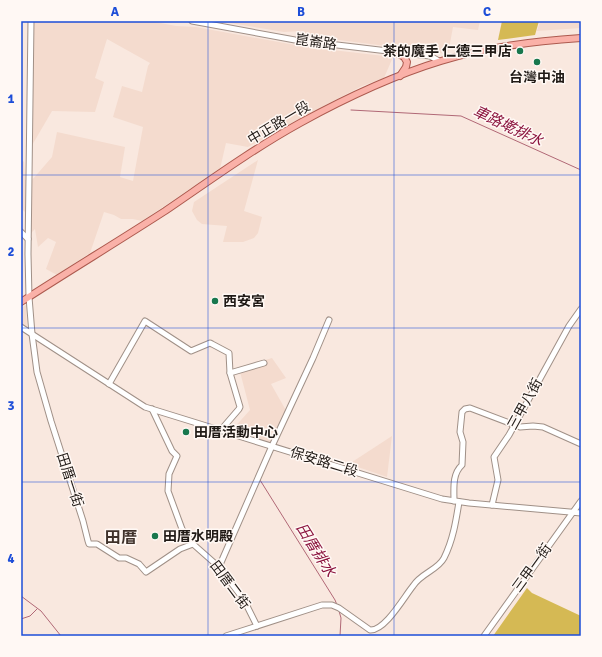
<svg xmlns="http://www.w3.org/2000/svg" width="602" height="657" viewBox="0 0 602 657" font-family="Signika,'Noto Sans TC',sans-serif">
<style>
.built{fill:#f4dbce}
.forest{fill:#d5b954}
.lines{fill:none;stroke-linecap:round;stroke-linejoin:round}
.stream{stroke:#b16876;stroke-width:1}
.minor-casing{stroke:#a09087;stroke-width:7}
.major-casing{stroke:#ac5a4f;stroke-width:8}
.minor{stroke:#fff;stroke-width:5}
.major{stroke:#fab1a8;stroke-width:6}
.grid{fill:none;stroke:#1d4ed8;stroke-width:1;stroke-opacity:0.55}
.poi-dot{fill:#18774d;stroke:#fff8f4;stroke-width:1.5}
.labels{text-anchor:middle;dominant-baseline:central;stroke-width:3;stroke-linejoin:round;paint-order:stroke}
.street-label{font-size:14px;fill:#201a16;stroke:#fff8f4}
.poi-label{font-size:14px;font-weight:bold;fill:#201a16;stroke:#fff8f4;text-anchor:start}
.water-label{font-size:15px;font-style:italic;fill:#8b133e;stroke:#fff8f4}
.quarter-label{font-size:16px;font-weight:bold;fill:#3f312a;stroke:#fff8f4}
.neatline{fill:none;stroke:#1d4ed8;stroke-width:1.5}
.grid-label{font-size:13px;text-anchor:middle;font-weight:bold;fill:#1d4ed8}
</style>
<rect width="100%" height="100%" fill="#f9e8df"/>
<g class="built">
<path d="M33,21H150L176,26L196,27L306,47L393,57L384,78L362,86L322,107L248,147L226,143L220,169L142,221L133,219H121L114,215L104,212L90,253L57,275L46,269L56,242L48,238L38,247L35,229L30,234L29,216L21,208V161L22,160L24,162L25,180H32L52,157L57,132L125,147L120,177L133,181L143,127L113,117L122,86L142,92L148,66L150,63L107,39L95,78L104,82L95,112L52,111L31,147Z"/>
<path d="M218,21H480L478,30L453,27L448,54L308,36L301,31L284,32Z"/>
<path d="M540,21H581V28L537,31Z"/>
<path d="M258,160L244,211L262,217L258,233L254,238L243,242H223L227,226L202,224L197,220L192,211L194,202Z"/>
<path d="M26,305L27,330L21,326V308Z"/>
<path d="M272,358L286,378L271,384L288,414L273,443L232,430L250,410L239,368Z"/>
<path d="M392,436L387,477L349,464Z"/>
</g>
<g class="forest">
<path d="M502,21H539L535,35L498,40Z"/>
<path d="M527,588L532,593L581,616V636H493Z"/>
</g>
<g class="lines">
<g class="stream">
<path d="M351,110L461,116L581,170"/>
<path d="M260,480L335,600L337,605"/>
<path d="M21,596L41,611L61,636"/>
<path d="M339,611L341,618L340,636"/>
<path d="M21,619L30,616L37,609"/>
</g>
<defs>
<g id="minor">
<path d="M31,21L28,254L29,297L32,334L37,372L51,421L83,521L88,541L89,544H97L119,558H126L139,564L146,572L180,549L193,544"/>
<path d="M192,21L295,40L430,56L439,61"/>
<path d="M21,232L28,239"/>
<path d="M21,327L145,407L442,499L469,503L581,513"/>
<path d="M230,373L264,363"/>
<path d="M109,384L145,321L191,351L210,343L212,344L229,353L230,373L240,407L239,409L220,431"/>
<path d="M152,409L172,451L177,456L169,474L168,491L182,529L193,544L219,567L244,600L257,626"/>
<path d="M454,501C454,489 452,474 462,465L463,442L460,432L462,412L465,409L470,408L520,427L533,426L543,427L581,444"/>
<path d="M492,505L498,480L494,457L509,435L569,326L581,309"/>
<path d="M219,567L272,446L313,358L329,320"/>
<path d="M226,636L322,605H332L339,608L370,630C385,631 404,597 413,586C421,573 438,570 444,558C453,540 456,521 459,502"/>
<path d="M484,636L581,501"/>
</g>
<g id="major">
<path d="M395,52L404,57L407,62L406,67L400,76"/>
<path d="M21,302C69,271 117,242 165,211C209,181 253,149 300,123C342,100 395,75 441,61C486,47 534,41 581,38"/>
</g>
</defs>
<use href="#minor" class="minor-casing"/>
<use href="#major" class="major-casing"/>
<use href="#minor" class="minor"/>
<use href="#major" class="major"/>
</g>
<path class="grid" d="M208,21V636M394,21V636M21,175H581M21,328H581M21,482H581"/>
<g class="poi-dot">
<circle cx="520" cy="51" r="4"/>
<circle cx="537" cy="62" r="4"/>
<circle cx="215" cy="301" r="4"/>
<circle cx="186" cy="432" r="4"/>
<circle cx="155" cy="536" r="4"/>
</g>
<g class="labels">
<g class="street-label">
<text transform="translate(316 42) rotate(8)">崑崙路</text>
<text transform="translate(279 123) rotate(-31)">中正路一段</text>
<text transform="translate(525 404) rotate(-61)">三甲八街</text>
<text transform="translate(324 462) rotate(17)">保安路二段</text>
<text transform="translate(70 480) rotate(72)">田厝一街</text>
<text transform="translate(532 568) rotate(-54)">三甲一街</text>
<text transform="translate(230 585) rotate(53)">田厝二街</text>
</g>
<g class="poi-label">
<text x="512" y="51" text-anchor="end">茶的魔手 仁德三甲店</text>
<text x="537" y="77" text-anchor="middle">台灣中油</text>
<text x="223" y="301">西安宮</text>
<text x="194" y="432">田厝活動中心</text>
<text x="163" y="536">田厝水明殿</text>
</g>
<g class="water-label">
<text transform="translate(508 126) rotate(25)">車路墘排水</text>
<text transform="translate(316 550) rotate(58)">田厝排水</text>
</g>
<g class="quarter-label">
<text x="121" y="538">田厝</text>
</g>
</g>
<rect width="602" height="657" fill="none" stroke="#fff8f4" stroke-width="44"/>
<rect x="22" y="22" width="558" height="613" class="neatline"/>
<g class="grid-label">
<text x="115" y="16">A</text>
<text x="301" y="16">B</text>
<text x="487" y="16">C</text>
<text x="11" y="103">1</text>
<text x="11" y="256">2</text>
<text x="11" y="410">3</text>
<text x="11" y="563">4</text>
</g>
</svg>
